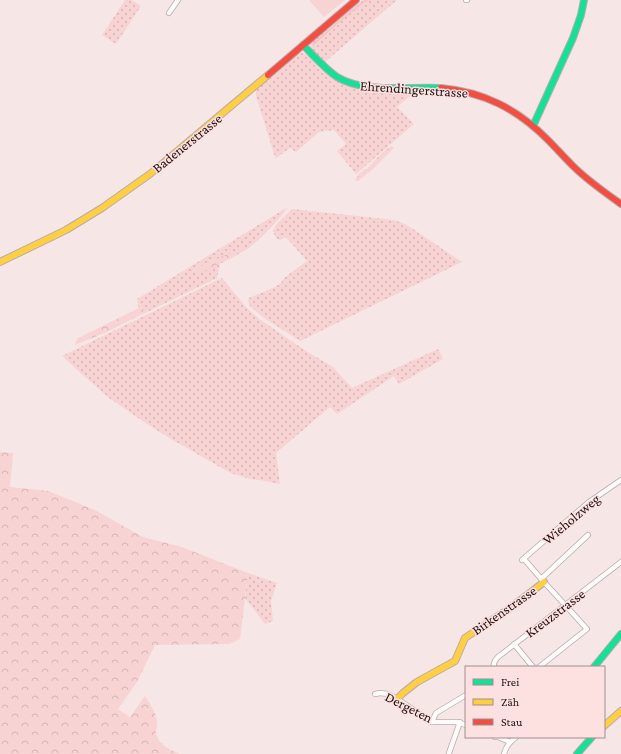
<svg xmlns="http://www.w3.org/2000/svg" width="621" height="754" viewBox="0 0 621 754" font-family="'Crimson Pro',serif">
<style>
.grass{fill:url(#grass-dots)}
.forest{fill:url(#forest-crowns)}
.garden{fill:#f7d4d3}
.lines{fill:none;stroke-linecap:round;stroke-linejoin:round}
.stream{stroke:#fbbfbe;stroke-width:1.5}
.street-casing{stroke:#b8abab;stroke-width:6}
.fast-casing{stroke:#b8abab;stroke-width:8}
.slow-casing{stroke:#b8abab;stroke-width:8}
.jam-casing{stroke:#b8abab;stroke-width:8}
.street{stroke:#fefbfb;stroke-width:4.5}
.fast{stroke:#16e098;stroke-width:6}
.slow{stroke:#ffcf43;stroke-width:6}
.jam{stroke:#f24e42;stroke-width:6}
.labels{text-anchor:middle;dominant-baseline:central;stroke-width:3;stroke-linejoin:round;paint-order:stroke}
.street-label{font-size:14px;fill:#1b1111;stroke:#fde0e0}
</style>
<defs>
<pattern id="grass-dots" width="8" height="8" patternUnits="userSpaceOnUse"><rect width="8" height="8" fill="#f7d4d3"/><path d="M2 2h.1M6 6h.1" fill="none" stroke="#d3b5b4" stroke-width="1.8" stroke-linecap="round"/></pattern>
<pattern id="forest-crowns" width="20" height="18" patternUnits="userSpaceOnUse"><rect width="20" height="18" fill="#f7d4d3"/><path d="M2 6a3 3 0 1 1 6 0M12 15a3 3 0 1 1 6 0" fill="none" stroke="#d3b5b4"/></pattern>
</defs>
<rect width="100%" height="100%" fill="#f7e6e6"/>
<g class="grass">
<path d="M125,0H132L141,6L116,44L102,35Z"/>
<path d="M363,0H397L325,62L311,49V43L315,37L350,8L359,3Z"/>
<path d="M301,53H305L321,70L352,87L367,90H417L397,107L414,124L356,174L337,151L346,144L334,130L319,132L296,152L290,148L276,158L275,157L256,96V89L297,54Z"/>
<path d="M288,207C280,219 258,242 246,250C237,255 229,259 220,264L217,278L143,314L139,309L137,299Z"/>
<path d="M292,209L394,220L405,224L413,229L462,262L300,341L264,318L250,306L248,302L249,298L275,287L281,283L284,278L307,261L286,237L280,240L276,238L273,231L276,225Z"/>
<path d="M222,278L247,308L258,318L306,351L333,367L352,388L438,349L443,359L399,384L394,376L337,414L330,407L276,453L280,484L260,480L250,479L231,473L220,467L171,439L144,422L109,398L85,377L62,356Z"/>
<path d="M248,573L277,583L271,601L273,621L265,624L245,598Z"/>
</g>
<g class="forest">
<path d="M392,146L394,148L372,170L358,181H356L355,180L359,174L362,172L364,169H367C375,161 382,150 392,146Z"/>
<path d="M242,248L244,249V250L199,274H196L194,271L196,268Z"/>
<path d="M141,307L144,310L142,314L107,332L75,345L77,339L86,334Z"/>
<path d="M0,452L13,453L10,487L48,491L95,510L143,537L182,547L248,573L240,639L229,644L155,645L137,682L118,709L130,717L145,696C150,704 156,712 157,722C158,726 155,730 156,734C159,745 171,750 180,754H0Z"/>
</g>
<path class="garden" d="M309,0H345L324,17Z"/>
<g class="lines">
<path class="stream" d="M313,45L335,25L366,0"/>
<defs>
<g id="street">
<path d="M466,0H467"/>
<path d="M169,13L178,0"/>
<path d="M524,559L544,582L587,629L539,667"/>
<path d="M522,560L589,502L621,480"/>
<path d="M541,579L588,535"/>
<path d="M514,644L533,667"/>
<path d="M494,667C493,663 495,660 498,657L621,562"/>
<path d="M375,694L380,693L388,694L397,699L432,722H456L466,725"/>
<path d="M432,722L436,713L466,695"/>
<path d="M495,737H498L510,742"/>
<path d="M449,753L460,722"/>
<path d="M504,754C506,746 510,742 516,737"/>
</g>
<g id="fast">
<path d="M303,45C314,56 324,68 337,77C365,94 409,86 441,88"/>
<path d="M533,126L573,38L581,15L584,0"/>
<path d="M594,667L621,634"/>
<path d="M577,754L592,737"/>
</g>
<g id="slow">
<path d="M0,262L66,230L102,208L150,174L268,75"/>
<path d="M397,699L403,693L417,682L455,661L465,638L513,606L544,582"/>
<path d="M604,726L621,711"/>
</g>
<g id="jam">
<path d="M268,75L356,0"/>
<path d="M441,88C484,92 517,109 547,139C556,148 564,157 573,166C587,180 604,192 621,204"/>
</g>
</defs>
<use href="#street" class="street-casing"/>
<use href="#fast" class="fast-casing"/>
<use href="#slow" class="slow-casing"/>
<use href="#jam" class="jam-casing"/>
<use href="#street" class="street"/>
<use href="#fast" class="fast"/>
<use href="#slow" class="slow"/>
<use href="#jam" class="jam"/>
</g>
<g class="labels">
<g class="street-label">
<text transform="translate(414 89) rotate(4)">Ehrendingerstrasse</text>
<text transform="translate(187 143) rotate(-39)">Badenerstrasse</text>
<text transform="translate(571 519) rotate(-40)">Wieholzweg</text>
<text transform="translate(504 610) rotate(-35)">Birkenstrasse</text>
<text transform="translate(555 613) rotate(-37)">Kreuzstrasse</text>
<text transform="translate(409 707) rotate(27)">Dergeten</text>
</g>
</g>
<rect x="465" y="666" width="140" height="72" fill="#fde0e0" stroke="#a38d8d"/>
<rect x="473" y="679" width="20" height="6" fill="#16e098" stroke="#a38d8d"/>
<text x="501" y="686" font-size="12" fill="#1b1111">Frei</text>
<rect x="473" y="699" width="20" height="6" fill="#ffcf43" stroke="#a38d8d"/>
<text x="501" y="706" font-size="12" fill="#1b1111">Zäh</text>
<rect x="473" y="719" width="20" height="6" fill="#f24e42" stroke="#a38d8d"/>
<text x="501" y="726" font-size="12" fill="#1b1111">Stau</text>
</svg>
